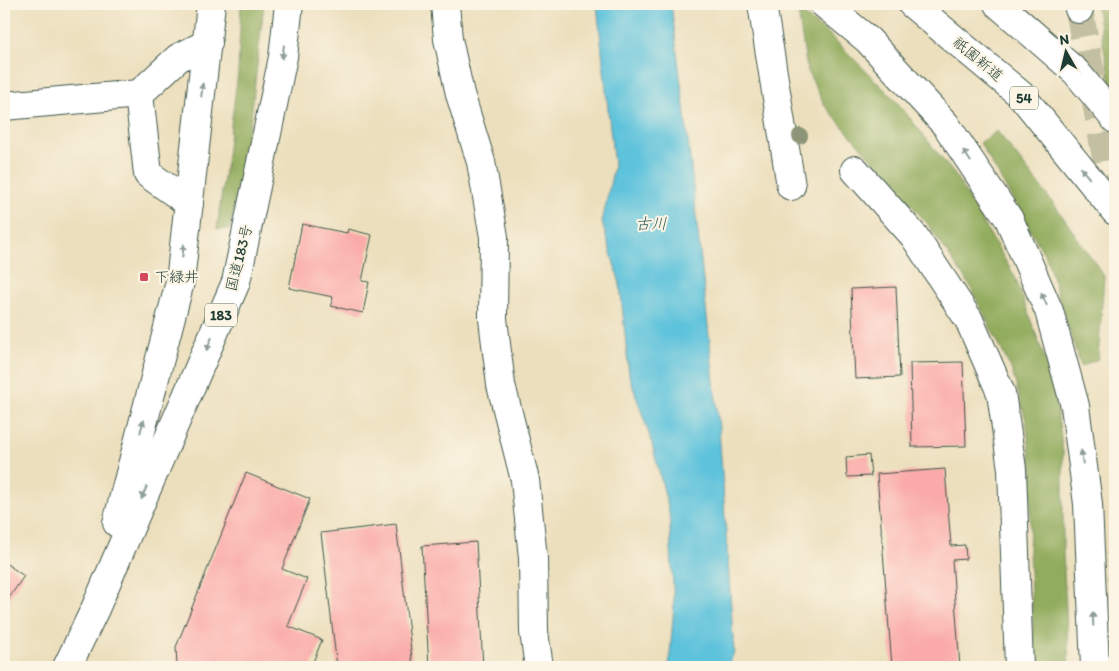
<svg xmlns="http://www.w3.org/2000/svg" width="1119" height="671" viewBox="0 0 1119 671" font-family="Itim,'Klee One',sans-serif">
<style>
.forest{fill:#92ac5d;stroke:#587448}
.water{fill:#5dc2db;stroke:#3e8088}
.building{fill:#faaba9}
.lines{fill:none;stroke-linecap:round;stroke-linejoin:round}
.highway-tunnel{stroke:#c3bfa2;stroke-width:28;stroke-dasharray:28 14;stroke-linecap:butt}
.minor-casing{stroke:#3e5549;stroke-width:30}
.highway-casing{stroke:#3e5549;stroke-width:30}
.minor{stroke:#fff;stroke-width:28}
.highway{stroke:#fff;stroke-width:28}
.tree{fill:#8c9578}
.oneway{fill:#8f9e9a}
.poi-dot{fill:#d1495b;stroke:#fcf5e5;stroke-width:2}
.labels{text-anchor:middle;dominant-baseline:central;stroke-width:4;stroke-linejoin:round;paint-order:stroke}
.shield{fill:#fcf5e5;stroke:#617469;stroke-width:1}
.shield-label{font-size:14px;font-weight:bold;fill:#1f3d34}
.street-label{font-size:15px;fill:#1f3d34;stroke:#fcf5e5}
.poi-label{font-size:15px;fill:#1f3d34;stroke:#fcf5e5;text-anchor:start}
.water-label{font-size:16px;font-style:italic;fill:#2e5e5e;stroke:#fcf5e5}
</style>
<rect width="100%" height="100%" fill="#fcf5e5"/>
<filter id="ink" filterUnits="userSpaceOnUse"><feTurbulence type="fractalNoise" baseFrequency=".02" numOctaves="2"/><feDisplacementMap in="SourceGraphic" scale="10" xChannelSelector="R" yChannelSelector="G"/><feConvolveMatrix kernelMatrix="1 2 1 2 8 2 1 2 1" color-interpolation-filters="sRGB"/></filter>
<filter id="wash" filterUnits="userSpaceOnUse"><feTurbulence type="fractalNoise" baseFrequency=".0096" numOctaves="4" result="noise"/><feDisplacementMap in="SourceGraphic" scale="20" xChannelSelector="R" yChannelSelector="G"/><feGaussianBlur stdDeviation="1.12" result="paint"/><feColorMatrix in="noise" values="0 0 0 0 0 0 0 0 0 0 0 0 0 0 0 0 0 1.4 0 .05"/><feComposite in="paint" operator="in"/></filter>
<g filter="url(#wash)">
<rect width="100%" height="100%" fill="#ecdfbd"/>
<g class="forest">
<path d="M241,4H264L251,117L230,229H217L238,73Z"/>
<path d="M1096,4H1115V89L1110,82Z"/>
<path d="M798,11L830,35L897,102L955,175L1015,277L1053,381L1063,452V553L1069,667H1035L1029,552L1032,472L1026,421L1012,371L970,286L927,223L825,106L807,70Z"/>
<path d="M997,131L1056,207L1104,276L1098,359L1081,367L1046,257L980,143Z"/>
</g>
<path class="water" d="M597,4H671L687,131L719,428L734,652L728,667H669L674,605L669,511L651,440L629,375L620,284L602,222L614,166Z"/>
<g id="blocks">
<g class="building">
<path d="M302,224L347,233L348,229L372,235L362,281L369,282L363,313L331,306L333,297L289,288Z"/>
<path d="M896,287L900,377L855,379L851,289Z"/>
<path d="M963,362L966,446L912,447L910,363Z"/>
<path d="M869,455L871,476L847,477L846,457Z"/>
<path d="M945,469L951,546L965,545L966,559L952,560L960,667H892L877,474Z"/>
<path d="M246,473L310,499L282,569L307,579L288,626L322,640L311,667H177L176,647Z"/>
<path d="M396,524L413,667H337L321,533Z"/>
<path d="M476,542L483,667H429L422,546Z"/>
<path d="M4,562L24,576L4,605Z"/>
</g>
</g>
</g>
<g filter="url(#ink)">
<use href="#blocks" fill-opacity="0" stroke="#3e5549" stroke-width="1"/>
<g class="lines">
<path class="highway-tunnel" d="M1079,9L1115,207"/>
<defs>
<g id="minor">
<path d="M445,4L448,39L460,94L481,162L494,237L493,319L501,385L525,480L533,558L534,632L539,667"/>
<path d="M762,4L791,186"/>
<path d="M139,94L148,174L189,203"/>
<path d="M4,106L139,94L178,58L208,43"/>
<path d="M855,170L914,236L969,320L1001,393L1012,469L1019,667"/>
</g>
<g id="highway">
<path d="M824,4L868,40L946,125L1009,219L1049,311L1075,406L1088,504L1095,667"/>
<path d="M912,4L1021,95L1115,211"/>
<path d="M998,4L1076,72L1115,119"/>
<path d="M1078,4L1079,9"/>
<path d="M117,523L180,282L211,4"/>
<path d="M67,667L95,609L236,282L283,57L289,4"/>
</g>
</defs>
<use href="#minor" class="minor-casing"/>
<use href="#highway" class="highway-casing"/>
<use href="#minor" class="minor"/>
<use href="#highway" class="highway"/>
</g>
<circle class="tree" cx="800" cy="136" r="8"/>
<defs><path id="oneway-solid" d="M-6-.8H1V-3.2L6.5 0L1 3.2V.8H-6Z" transform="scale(1.25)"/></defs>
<g class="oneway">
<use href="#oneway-solid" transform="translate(283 52) rotate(98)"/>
<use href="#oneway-solid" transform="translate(202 90) rotate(-84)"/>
<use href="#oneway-solid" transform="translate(967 156) rotate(-124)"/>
<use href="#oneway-solid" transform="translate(1085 173) rotate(-129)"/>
<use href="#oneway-solid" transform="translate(183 251) rotate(-83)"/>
<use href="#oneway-solid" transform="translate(1044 299) rotate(-113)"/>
<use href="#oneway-solid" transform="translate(209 344) rotate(113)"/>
<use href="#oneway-solid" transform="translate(142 426) rotate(-75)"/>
<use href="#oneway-solid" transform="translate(1082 457) rotate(-97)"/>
<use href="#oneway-solid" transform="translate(144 493) rotate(113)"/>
<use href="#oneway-solid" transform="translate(1093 619) rotate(-93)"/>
</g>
</g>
<rect class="poi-dot" x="139" y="272" width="10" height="10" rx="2.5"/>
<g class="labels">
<g class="shield">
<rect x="1010" y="86.5" width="28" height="23" rx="4"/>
<rect x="205" y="303.5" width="32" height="23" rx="4"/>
</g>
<g class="shield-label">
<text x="1024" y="98">54</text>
<text x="221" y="315">183</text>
</g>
<g class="street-label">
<text transform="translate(978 59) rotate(40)">祇園新道</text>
<text transform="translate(239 258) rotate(-76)">国道183号</text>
</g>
<g class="poi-label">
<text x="154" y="277">下緑井</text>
</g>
<g class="water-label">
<text x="651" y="223">古川</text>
</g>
</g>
<rect width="1119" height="671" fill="none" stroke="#fcf5e5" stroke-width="20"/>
<g transform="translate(1066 52) rotate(352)" stroke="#fcf5e5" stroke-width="4" paint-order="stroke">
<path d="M0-4L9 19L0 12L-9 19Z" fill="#1f3d34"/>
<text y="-8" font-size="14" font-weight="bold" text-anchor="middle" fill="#1f3d34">N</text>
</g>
</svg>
